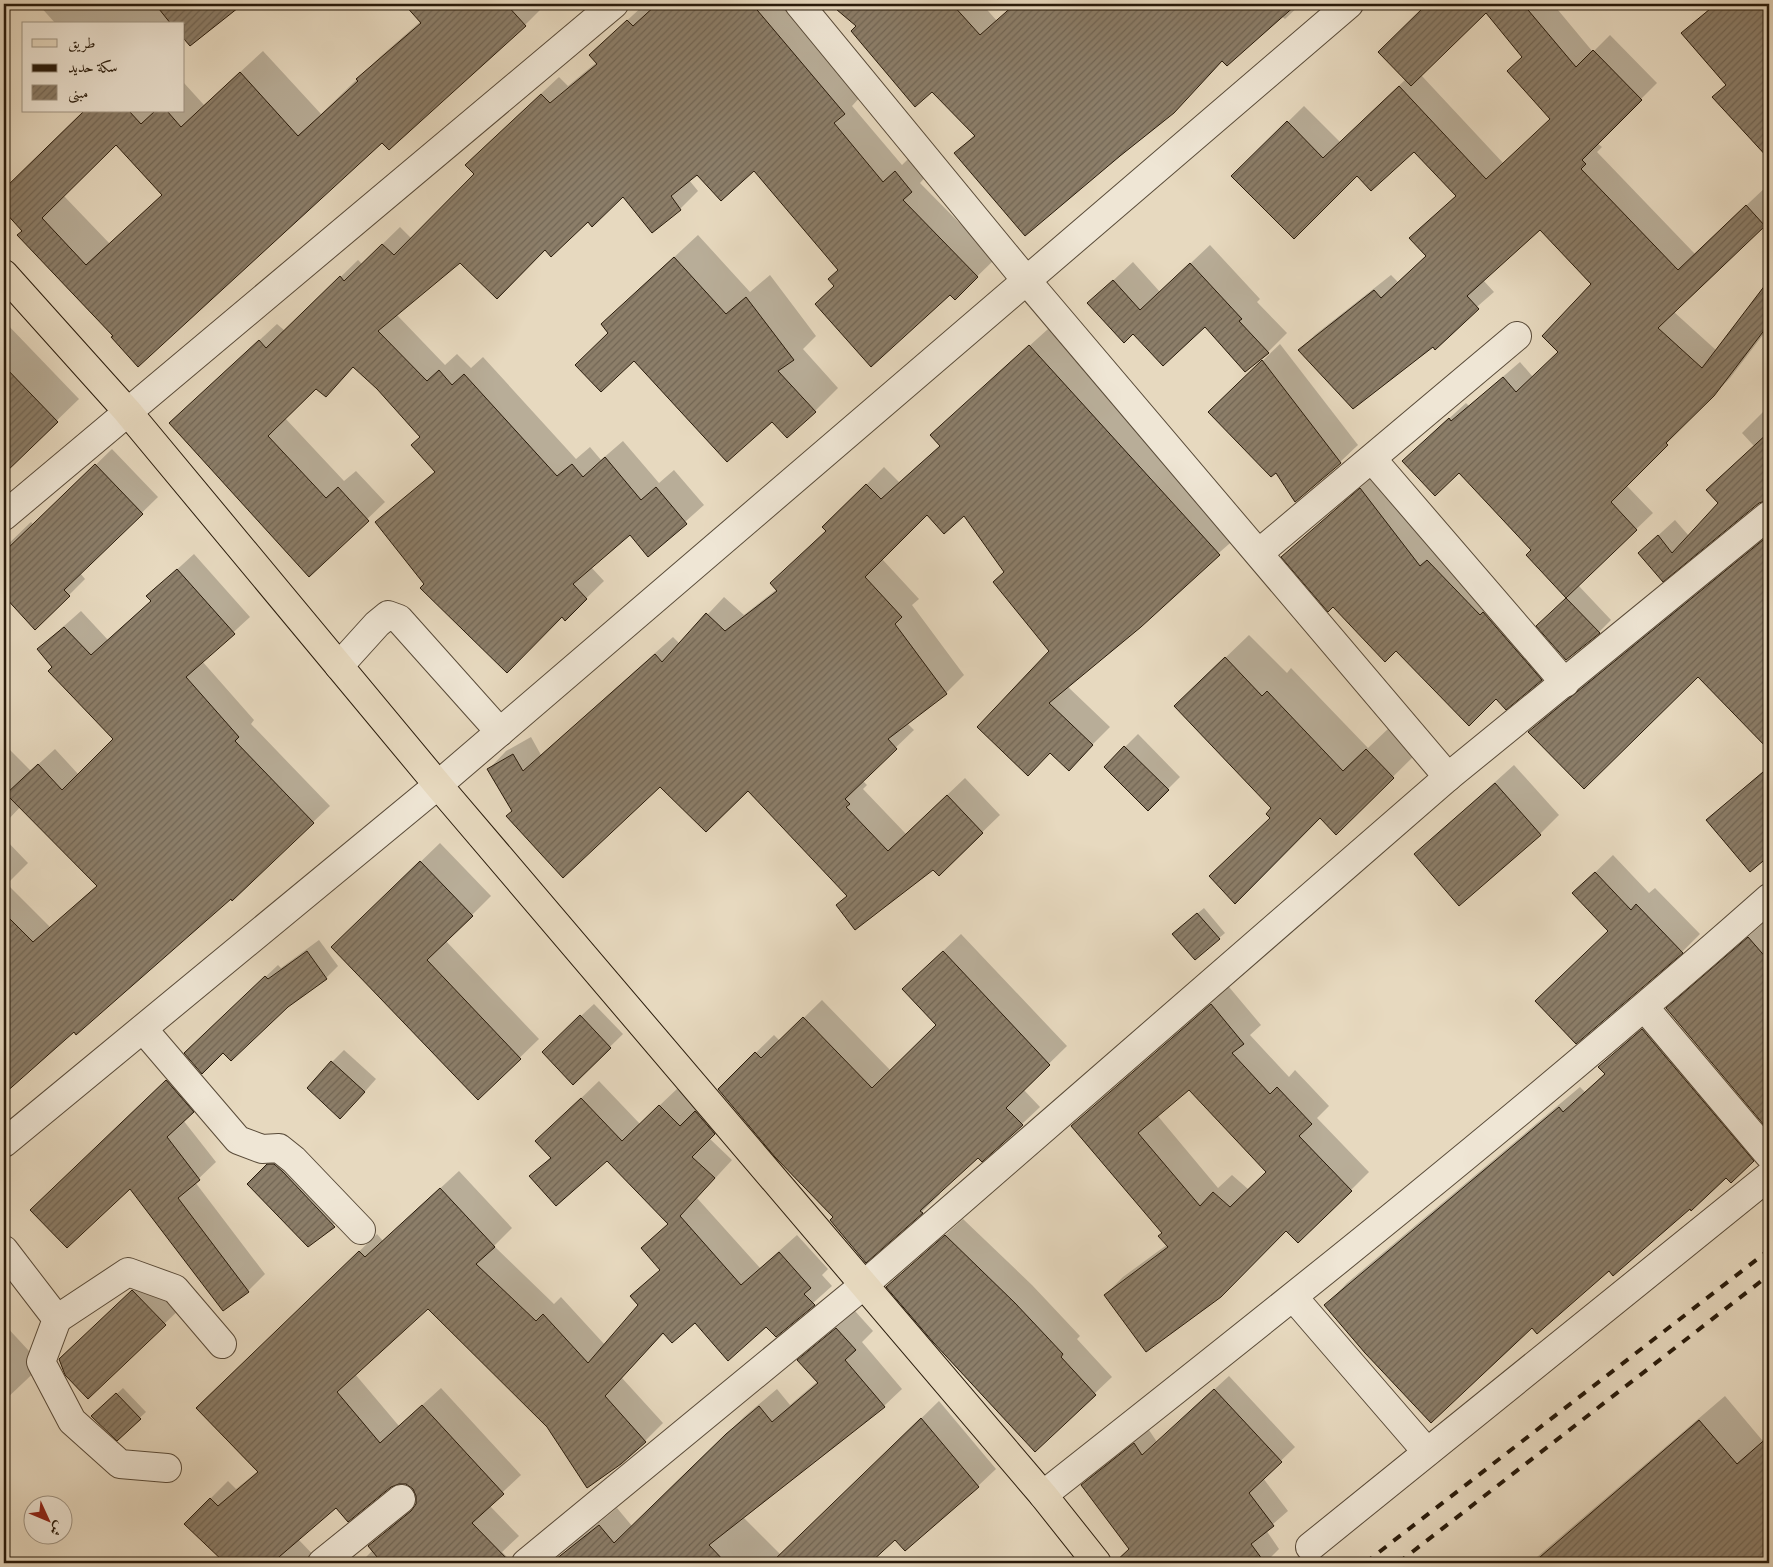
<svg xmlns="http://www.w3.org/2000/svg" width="1773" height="1567" viewBox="0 0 1773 1567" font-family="'IM FELL French Canon',Amiri,serif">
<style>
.shadow{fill:#0003;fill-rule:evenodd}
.building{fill:url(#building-hatch);stroke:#291b0b;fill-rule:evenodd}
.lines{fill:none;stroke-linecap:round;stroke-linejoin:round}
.minor-casing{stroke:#584a38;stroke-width:30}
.major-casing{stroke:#291b0b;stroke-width:30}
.minor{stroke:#efe6d5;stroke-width:28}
.major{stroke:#e7d9bf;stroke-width:28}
.rail{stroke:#291b0b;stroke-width:4;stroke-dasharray:9 9;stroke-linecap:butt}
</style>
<defs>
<pattern id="building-hatch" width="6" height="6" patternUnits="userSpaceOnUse" patternTransform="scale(1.25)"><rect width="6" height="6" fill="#8c7e69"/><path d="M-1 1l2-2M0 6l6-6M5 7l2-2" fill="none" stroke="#726655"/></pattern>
</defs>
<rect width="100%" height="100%" fill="#e7d9bf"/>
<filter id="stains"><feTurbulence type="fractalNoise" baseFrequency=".004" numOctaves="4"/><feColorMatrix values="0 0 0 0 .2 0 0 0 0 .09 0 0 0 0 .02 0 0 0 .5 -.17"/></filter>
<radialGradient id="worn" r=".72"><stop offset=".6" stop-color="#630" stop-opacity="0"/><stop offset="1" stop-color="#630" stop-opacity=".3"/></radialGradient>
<g class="shadow">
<path d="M38,4H241L190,45L185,39L184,40V24H56Z"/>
<path d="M406,4H546L525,25L382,141L114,336L4,210V191L85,111H184V83L204,105L263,51L321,114L380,57L421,21ZM116,143L163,194L110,244L63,195Z"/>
<path d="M645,4L652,9L658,4H785L862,95L852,106L902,165L913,154L929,173L920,183L995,259L955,298L951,294L835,285L839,270L754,169L697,173L689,180L698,191L680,209L623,195L545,248L460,261L396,314L445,365L457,354L471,368L483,357L576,459L590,447L601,460L623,441L659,483L674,470L704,505L648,555L630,533L591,567L604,581L565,619L562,616L426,584L377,522L436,471L421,437L378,388L354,366L325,396L316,387L285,418L344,481L356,471L385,502L309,575L188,406L277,324L285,331L358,260L362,264L400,227L412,239L475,174L484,147L559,77L568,86L597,62L608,38Z"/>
<path d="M838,4H982L997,21L1015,4H1301L1285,19L1281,16L1223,59L956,153L975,134L932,90L835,7Z"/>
<path d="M1429,4H1553L1593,52L1610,35L1657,83L1597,143L1602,147L1597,152L1695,254L1769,184V220L1674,312L1717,351L1769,283V327L1730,378L1626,485L1653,513L1578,585L1611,620L1599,632L1551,613L1568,597L1527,555L1532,550L1459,471L1420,445L1466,403L1469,406L1520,362L1533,377L1559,351L1593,284L1540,228L1483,280L1494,292L1433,345L1299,350L1316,334L1391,275L1398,282L1427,255L1411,238L1457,195L1414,150L1357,174L1233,176L1304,106L1340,142L1406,79L1380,52ZM1486,11L1523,56L1552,118L1504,164L1421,75Z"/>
<path d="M1715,4H1769V140L1761,148L1714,97L1727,84L1683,34Z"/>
<path d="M698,235L750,292L770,275L816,336L803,349L838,388L815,411L772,420L602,324Z"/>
<path d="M1210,245L1260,299L1257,302L1287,333L1268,352L1205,325L1134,333L1089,303L1133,262L1160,292Z"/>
<path d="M4,308L8,313L4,318Z"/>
<path d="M4,321L79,399L14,462L9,457L4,463Z"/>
<path d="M1048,329L1237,537L1067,686L1110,727L1086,751L1051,752L1028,774L1051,651L1005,571L964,514H927L882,559L919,599L912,605L964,675L946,693L907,723L914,730L862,780L867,785L863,789L906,834L965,778L1000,815L939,874L933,869L838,905L848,895L748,789L660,785L513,811L489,769L506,751L531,737L541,755L673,637L680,644L724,597L744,615L777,589L827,531L824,527L884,467L899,482L941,445L931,435Z"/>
<path d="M1280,344L1358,445L1340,462L1227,395Z"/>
<path d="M1769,406V495L1663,580L1639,553L1675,520L1689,536L1719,503L1754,446L1742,433Z"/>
<path d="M112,449L158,497L80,573L85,579L36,628L4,595V548L31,522L34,525Z"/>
<path d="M1378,472L1558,662L1541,679L1496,698L1396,650L1333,606L1283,557Z"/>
<path d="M1769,533V740L1765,744L1698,675L1530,732L1547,714Z"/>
<path d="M194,554L250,617L202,661L254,720L251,724L330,806L232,899L231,897L7,1089L4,1086V838L28,863L7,884L50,927L98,885L24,803L4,824V744L31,771L55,749L79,775L114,739L38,649L81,611L108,640L152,600L148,596Z"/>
<path d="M1249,635L1287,673L1291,668L1368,748L1391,726L1417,753L1336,833L1320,817H1272L1273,808L1199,683Z"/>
<path d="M1138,734L1180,777L1148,809L1105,767Z"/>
<path d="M1514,765L1559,815L1540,834L1415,854Z"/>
<path d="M1769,766V854L1750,870L1708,820Z"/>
<path d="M440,843L491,896L446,941L539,1039L478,1098L352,928Z"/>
<path d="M1613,855L1649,893L1655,888L1700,934L1682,952L1574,893Z"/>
<path d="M1204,908L1225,933L1219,938L1180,928Z"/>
<path d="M1769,918V1129L1668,1009Z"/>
<path d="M961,934L1067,1046L1023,1089L1040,1107L1022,1124L978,1156L938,1193L940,1194L922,1212L866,1261L834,1217L719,1089L774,1035L780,1041L822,1000L891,1071L938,1025L922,971Z"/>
<path d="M319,940L338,966L326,978L223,1051L197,1041L278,965L281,968Z"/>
<path d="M1229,987L1261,1025L1250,1035L1289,1077L1295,1070L1329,1106L1317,1118L1369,1172L1351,1190L1286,1230L1105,1295L1123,1277L1168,1244L1163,1233L1073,1126ZM1189,1088L1267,1171L1248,1189L1232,1175L1218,1188L1157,1115Z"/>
<path d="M594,1004L623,1034L573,1083L556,1039Z"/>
<path d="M1664,1008L1769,1133V1144L1753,1160L1726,1176L1690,1208L1532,1326L1326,1305L1347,1283L1580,1087L1585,1092L1605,1073L1599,1067Z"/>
<path d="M344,1050L376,1079L353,1105L332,1062Z"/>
<path d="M184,1065L209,1095L183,1120L216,1162L195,1182L265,1274L248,1291L223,1309L130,1187L49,1193Z"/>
<path d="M599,1081L640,1124L678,1088L698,1109L732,1116L709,1138L732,1160L697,1198L760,1268L797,1235L828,1269L822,1275L832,1286L776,1336L766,1326L695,1321L664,1332L622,1378L663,1423L645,1441L548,1427L428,1307L355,1374L399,1426L441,1388L521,1475L489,1505L519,1536L502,1552L513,1563H360L373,1550L369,1546L417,1504L418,1497L414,1488L407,1483L399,1482L336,1506L298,1539L321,1563H213L220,1556L210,1499L228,1481L236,1489L258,1471L216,1391L377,1234L383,1241L459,1171L512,1228L494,1246L554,1304L561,1297L605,1345L640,1305L632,1296L661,1269L643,1248L669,1223L607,1159L531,1176L551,1157L554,1124Z"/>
<path d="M281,1152L347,1213L308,1245L249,1184Z"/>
<path d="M963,1219L1032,1285L1080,1336L1077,1339L1112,1377L1035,1450L888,1287Z"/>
<path d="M152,1272L184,1305L88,1397L66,1374L60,1361Z"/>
<path d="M855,1311L873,1331L862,1342L902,1389L884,1406L743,1517L781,1555L939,1401L996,1469L978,1486L896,1538L870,1563H557L555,1561L573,1544L617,1508L632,1526L745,1416L777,1389L790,1405L818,1381L799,1360Z"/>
<path d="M4,1324L42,1365L4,1401Z"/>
<path d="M1229,1376L1295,1447L1263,1478L1288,1511L1266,1530L1279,1549L1265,1563H1121L1129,1555L1131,1549L1082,1485L1097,1471L1149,1430L1157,1442Z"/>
<path d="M123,1388L146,1412L117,1439L93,1416Z"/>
<path d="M1725,1396L1762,1440L1769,1434V1563H1530Z"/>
</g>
<g class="building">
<path d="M155,4H243L190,46L184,39V24H171Z"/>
<path d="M404,4H506L526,26L389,150L382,143L138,367L111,337L113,336L17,235L22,231L4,211V189L84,111H129L141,124L155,111H167L181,127L240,72L298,136L358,81L356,79L421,23ZM116,145L162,195L86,265L42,218Z"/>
<path d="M657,4H752L845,114L834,123L883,182L895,171L912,192L903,200L978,277L955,300L950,295L871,367L815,304L834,286L828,279L838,270L754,171L721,201L697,175L671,196L681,210L652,233L623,197L592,227L588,222L551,257L545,250L497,299L460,263L378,331L427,381L439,370L452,385L464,374L557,476L572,464L583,477L605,457L641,500L656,487L687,524L648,557L630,535L573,584L587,599L565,621L562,617L507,673L420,588L424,584L375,522L435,472L411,445L420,437L377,389L353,367L326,397L316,389L268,436L326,498L338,487L369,521L309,577L169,423L259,340L266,348L340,276L344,281L382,244L394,255L474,174L465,165L541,94L550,103L597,64L589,55L627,20L633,26Z"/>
<path d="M830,4H952L980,35L1015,4H1297L1227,66L1222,61L1174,113L1120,156L1025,236L954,153L975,136L932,92L915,107L851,31L856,26Z"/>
<path d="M1427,4H1523L1576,67L1593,50L1642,100L1582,160L1586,164L1581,169L1678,270L1746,205L1765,226L1658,328L1702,368L1769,280V324L1714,396L1666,443L1668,445L1611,502L1637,530L1566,598L1526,555L1531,550L1459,473L1435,496L1402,461L1449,418L1451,421L1503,377L1516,392L1558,352L1542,336L1591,284L1540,230L1467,296L1479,309L1435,350L1433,347L1353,409L1298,350L1374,290L1381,298L1426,256L1409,238L1456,196L1414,152L1371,191L1357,176L1294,239L1231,176L1287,121L1323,158L1399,86L1486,179L1550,119L1507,71L1522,57L1486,13L1411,86L1378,52Z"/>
<path d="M1716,4H1769V159L1712,97L1726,85L1681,33Z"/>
<path d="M674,257L726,314L746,297L794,360L778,371L816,412L787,438L772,422L727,462L634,361L601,392L575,365L608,333L601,324Z"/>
<path d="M1190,263L1242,319L1239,321L1269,353L1245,372L1205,327L1163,366L1133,334L1124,343L1087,303L1113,280L1140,310Z"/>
<path d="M1029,345L1220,555L1141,627L1049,703L1093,745L1069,771L1050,753L1028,776L977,727L1049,651L993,582L1004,572L964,516L944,534L927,515L865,577L902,617L895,624L947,694L888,739L897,749L845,799L850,804L846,807L888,851L947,795L983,833L939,876L933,870L855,930L836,905L847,896L748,791L706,832L660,787L563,878L506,816L512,811L487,769L513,754L523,771L655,654L662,662L706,613L725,631L777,591L770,583L826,531L822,527L866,484L881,499L940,446L930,435Z"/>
<path d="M1262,360L1341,463L1295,502L1276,473L1271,477L1208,412Z"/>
<path d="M4,366L58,422L4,474Z"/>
<path d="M1769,432V500L1759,503L1663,582L1638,553L1658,535L1672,553L1718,503L1706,490Z"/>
<path d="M95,464L143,514L64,590L70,596L35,630L4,596V552Z"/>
<path d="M1360,488L1420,566L1427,560L1480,615L1483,612L1542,680L1506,710L1496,699L1469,726L1396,651L1385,662L1333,607L1328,612L1281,557Z"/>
<path d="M1769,535V750L1698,677L1584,789L1528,732Z"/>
<path d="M177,569L235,634L186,677L239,737L235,741L314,823L232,901L231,899L76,1035L74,1032L4,1094V913L33,942L97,886L6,794L38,764L62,790L113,739L48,671L52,667L37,649L64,627L91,655L151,601L146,596Z"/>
<path d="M1566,598L1600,633L1566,660L1536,626Z"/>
<path d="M1225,657L1262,696L1267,691L1343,771L1366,749L1394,778L1336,835L1320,818L1235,904L1209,876L1270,818L1266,814L1271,808L1174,706Z"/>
<path d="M1124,746L1169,790L1148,811L1104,767Z"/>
<path d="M1769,767V856L1750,872L1706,820Z"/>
<path d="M1495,783L1541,835L1459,906L1414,854Z"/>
<path d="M420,861L473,916L427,960L521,1059L478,1100L331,947Z"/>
<path d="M1595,872L1631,910L1636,904L1683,953L1576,1044L1535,1001L1608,931L1572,893Z"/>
<path d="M1197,913L1220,939L1195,960L1172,934Z"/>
<path d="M1748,937L1769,961V1131L1666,1008Z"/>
<path d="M307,951L327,979L288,1007L231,1061L223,1053L202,1074L184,1053L265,976L268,979Z"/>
<path d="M943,951L1050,1065L1006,1108L1023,1125L982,1162L978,1158L920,1211L923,1213L866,1263L830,1220L833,1217L775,1157L718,1089L755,1052L761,1058L803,1017L872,1088L936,1025L902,989Z"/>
<path d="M1211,1004L1244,1044L1232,1053L1270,1094L1277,1087L1312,1124L1299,1136L1352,1191L1298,1243L1286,1231L1221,1297L1146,1352L1104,1295L1168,1247L1158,1236L1162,1233L1071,1126ZM1189,1090L1266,1172L1230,1207L1213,1192L1200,1206L1138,1133Z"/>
<path d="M580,1015L611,1048L573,1085L542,1052Z"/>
<path d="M1642,1029L1754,1161L1731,1183L1726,1178L1691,1211L1690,1209L1613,1276L1609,1271L1537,1334L1532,1328L1431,1423L1365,1353L1324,1305L1559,1107L1563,1112L1605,1074L1598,1067Z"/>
<path d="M331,1061L365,1092L340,1119L307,1088Z"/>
<path d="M166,1080L194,1112L167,1137L200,1180L178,1198L249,1292L223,1311L130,1189L67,1248L30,1210Z"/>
<path d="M581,1098L622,1141L659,1105L680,1126L695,1111L715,1134L692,1157L715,1178L680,1216L741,1285L779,1252L811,1288L804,1294L815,1305L776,1337L766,1327L728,1361L695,1323L672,1343L663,1333L605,1396L646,1442L621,1464L587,1488L547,1427L428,1309L337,1392L380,1443L422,1405L504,1494L472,1523L511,1563H382L368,1546L411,1511L416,1504V1496L413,1489L406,1484H399L391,1487L348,1522L336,1508L272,1563H225L184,1524L210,1498L218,1506L258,1472L196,1408L359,1251L365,1257L440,1188L495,1247L476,1264L536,1321L543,1314L588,1363L638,1305L630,1296L660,1270L641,1248L668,1224L607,1161L556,1206L529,1176L551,1158L535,1141Z"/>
<path d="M267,1164H274L283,1172L335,1227L308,1247L247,1184Z"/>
<path d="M945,1235L1015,1303L1063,1354L1061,1357L1096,1395L1035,1452L933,1342L886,1287Z"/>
<path d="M132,1290L166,1325L88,1399L65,1375L59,1359Z"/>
<path d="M836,1328L856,1350L845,1360L885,1407L709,1545L726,1563H551L599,1525L614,1543L726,1434L759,1406L772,1422L818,1383L797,1360Z"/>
<path d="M1214,1389L1282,1462L1249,1493L1274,1526L1251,1544L1265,1563H1114L1129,1549L1081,1485L1134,1443L1142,1455Z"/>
<path d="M116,1393L141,1419L117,1441L91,1416Z"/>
<path d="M921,1418L979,1487L905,1551L895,1540L870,1563H771Z"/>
<path d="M1699,1420L1737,1464L1769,1436V1563H1533Z"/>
</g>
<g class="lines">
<defs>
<g id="minor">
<path d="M799,4L1026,280L1448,777"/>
<path d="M1372,459L1565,683"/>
<path d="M4,516L614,4"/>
<path d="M1259,553L1517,336"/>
<path d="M339,666L377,624L388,615L399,619L500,732"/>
<path d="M1645,1008L1769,1155"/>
<path d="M143,1029L238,1140L262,1149L279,1148L294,1160L361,1230"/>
<path d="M4,1143L438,785L1349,4"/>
<path d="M4,1250L57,1319L41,1362L72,1421L120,1464L167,1468"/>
<path d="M1294,1298L1427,1452"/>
<path d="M57,1319L128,1272L175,1289L222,1344"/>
<path d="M1043,1495C1289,1301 1534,1106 1769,898"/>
<path d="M1310,1547L1769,1176"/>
<path d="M322,1563L401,1499"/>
<path d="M526,1563L865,1284L1448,777L1769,515"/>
</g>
<path id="major" d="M4,274L127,411L438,785L1043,1495L1097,1563"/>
</defs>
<use href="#minor" class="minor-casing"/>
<use href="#major" class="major-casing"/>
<use href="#minor" class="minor"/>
<use href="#major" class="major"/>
<g class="rail">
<path d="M1365,1563L1769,1250"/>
<path d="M1398,1563L1769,1275"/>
</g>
</g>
<rect width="1773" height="1567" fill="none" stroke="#e7d9bf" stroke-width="20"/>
<rect x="5" y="5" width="1763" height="1557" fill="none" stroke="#291b0b" stroke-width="2.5"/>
<rect x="10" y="10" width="1753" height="1547" fill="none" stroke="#291b0b"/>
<rect x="22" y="22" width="162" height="90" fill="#efe6d5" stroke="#a09584"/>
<rect x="32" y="39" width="25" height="8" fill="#e7d9bf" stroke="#a09584"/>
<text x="68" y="48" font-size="15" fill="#291b0b">طريق</text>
<rect x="32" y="64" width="25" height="8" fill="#291b0b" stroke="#a09584"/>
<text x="68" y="72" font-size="15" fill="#291b0b">سكة حديد</text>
<rect x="32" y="85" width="25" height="15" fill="url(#building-hatch)" stroke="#a09584"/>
<text x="68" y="98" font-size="15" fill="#291b0b">مبنى</text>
<g transform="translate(48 1520) rotate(134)"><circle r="24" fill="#efe6d5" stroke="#a09584"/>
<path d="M0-4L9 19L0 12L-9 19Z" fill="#8f2418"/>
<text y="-8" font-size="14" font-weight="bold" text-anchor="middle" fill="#291b0b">ش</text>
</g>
<rect width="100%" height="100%" filter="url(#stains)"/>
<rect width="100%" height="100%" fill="url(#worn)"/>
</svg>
